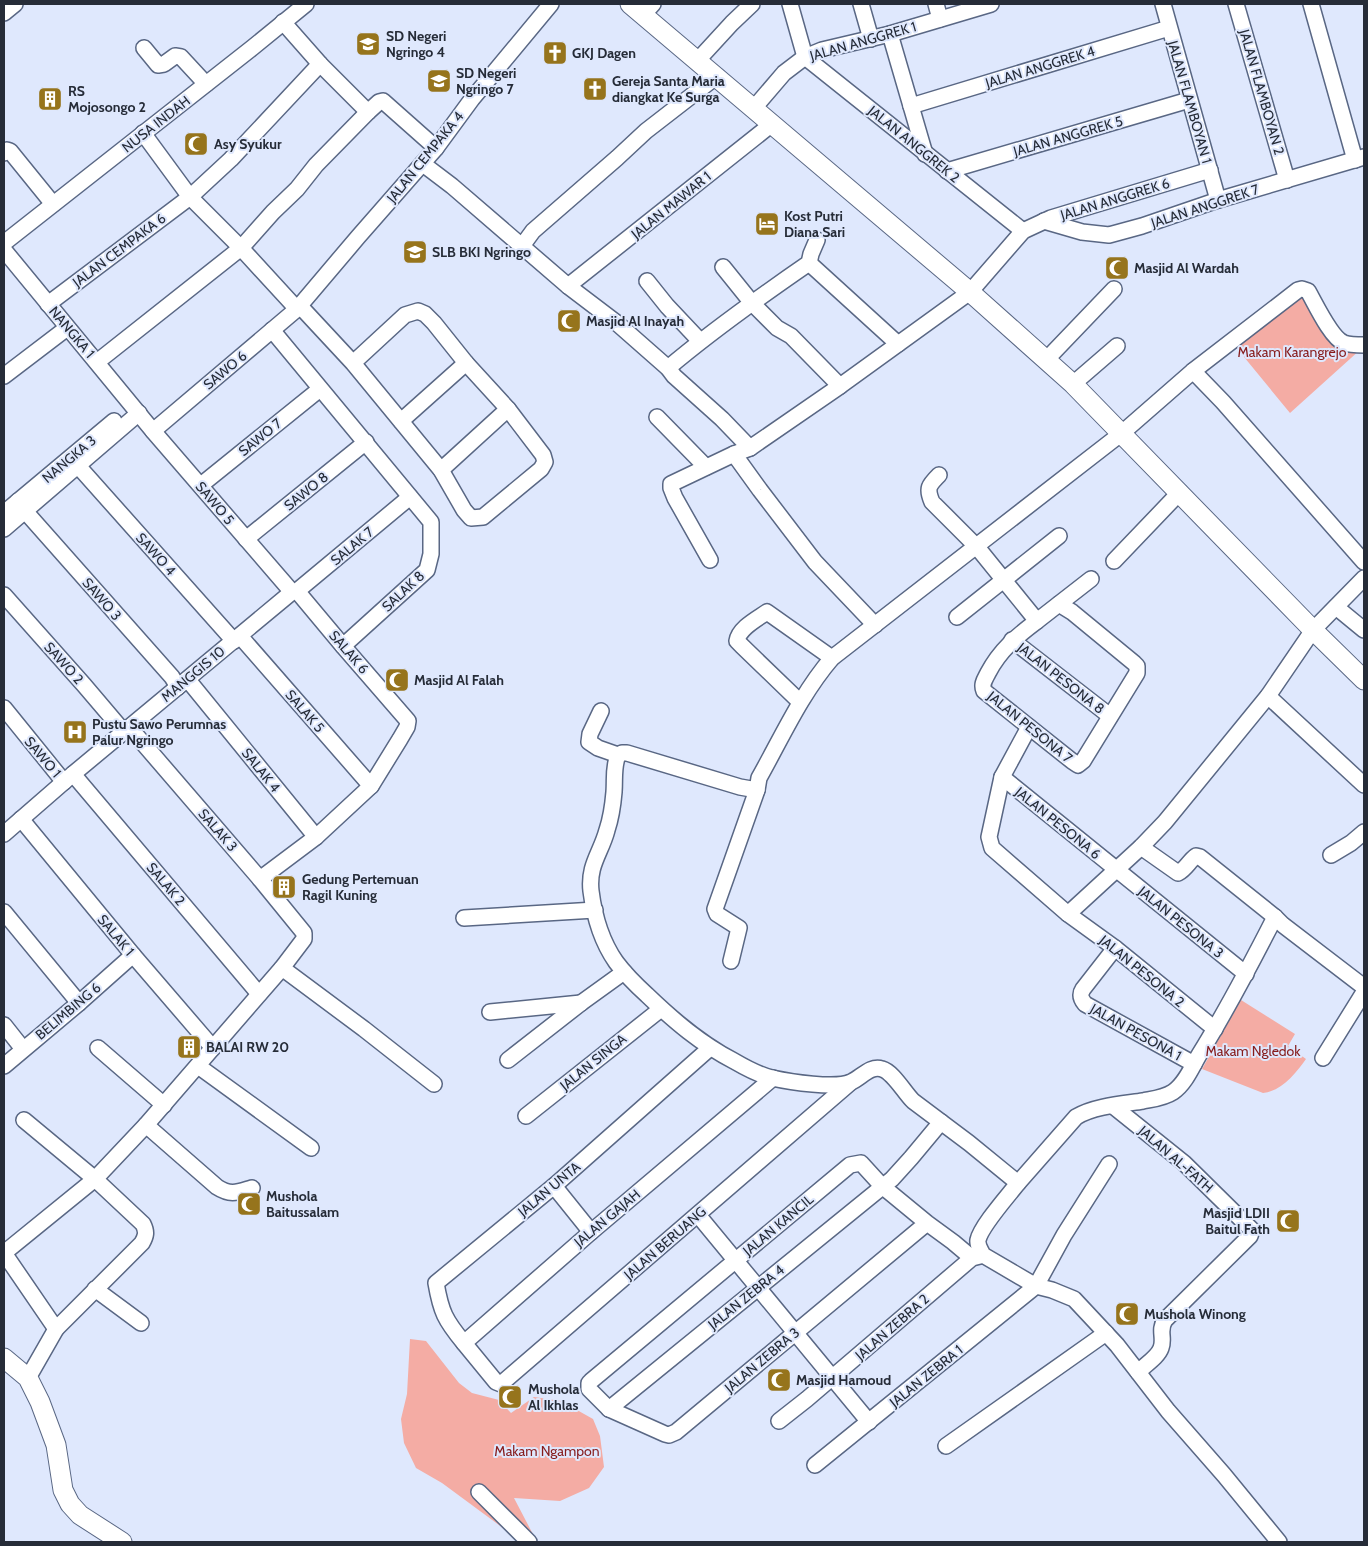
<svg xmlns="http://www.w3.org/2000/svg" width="1368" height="1546" viewBox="0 0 1368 1546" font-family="Cabin,sans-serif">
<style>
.green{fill:#f4aca4}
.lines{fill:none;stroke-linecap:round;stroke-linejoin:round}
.minor-casing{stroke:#596784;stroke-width:18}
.tertiary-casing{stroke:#596784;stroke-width:21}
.minor{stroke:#fff;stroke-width:15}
.tertiary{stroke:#fff;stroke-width:19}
.labels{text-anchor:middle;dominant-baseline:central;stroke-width:4;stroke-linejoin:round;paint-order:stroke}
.poi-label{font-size:14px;font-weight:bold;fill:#262c38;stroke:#dfe8fd;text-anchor:start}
.street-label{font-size:14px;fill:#262c38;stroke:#dfe8fd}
.park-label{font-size:14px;fill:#861c1c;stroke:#dfe8fd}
</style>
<rect width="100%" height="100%" fill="#dfe8fd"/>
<g class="green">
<path d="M1304,295L1329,335L1361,349L1290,413L1235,346Z"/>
<path d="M1241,1000L1295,1034L1288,1046L1306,1059C1296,1073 1282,1091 1263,1093L1202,1069Z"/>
<path d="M410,1339L426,1341L459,1383L472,1393L499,1400L511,1413L534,1397L561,1401L593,1419L600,1436L604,1467L589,1488L560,1501L514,1498L537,1542H522L442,1483L416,1468L404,1443L401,1419L407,1394Z"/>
</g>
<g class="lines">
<defs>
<g id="minor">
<path d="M790,4L805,57L1023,231"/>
<path d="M861,4L871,39"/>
<path d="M936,4L940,19"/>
<path d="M1163,4L1218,200"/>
<path d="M1236,4L1287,180"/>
<path d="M1311,4L1355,160"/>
<path d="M4,13L15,4"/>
<path d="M643,15L653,4"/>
<path d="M283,22L320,64L368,112L379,102L383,101L436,148"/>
<path d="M890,34L925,154"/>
<path d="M144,48L158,65L164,64L175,56L181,57L206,84"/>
<path d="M698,60L732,23L752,4"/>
<path d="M911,106L1169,28"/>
<path d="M754,108L784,73L805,57L822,50L890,34L991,4"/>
<path d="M143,133L190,197L241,248L297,309"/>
<path d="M4,153L7,150L10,151L53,204"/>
<path d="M423,164L452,186L568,286L618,324L668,368L674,376L722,419L750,448"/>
<path d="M947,171L1189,100"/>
<path d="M1044,221L1082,232L1109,235L1142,226L1218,200L1364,157"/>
<path d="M4,243L252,48L306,4"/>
<path d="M522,246L533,231L617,158L646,131L717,76"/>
<path d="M4,250L153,431L292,592"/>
<path d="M809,263L898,344"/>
<path d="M723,267L752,303L777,328L791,336L840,386"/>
<path d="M647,281L667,306L700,341"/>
<path d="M568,286L772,124"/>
<path d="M48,304L190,197L231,159L320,64"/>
<path d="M300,306L353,363L441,470L464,510L471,518L483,517L541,469L545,462L543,455L508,409L466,363L434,323L425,314L418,311L405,315L353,363"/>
<path d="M272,330L431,522V554L427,570L343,646"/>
<path d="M1046,360L1114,289"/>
<path d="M97,362L241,248L273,212L297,189L316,165L368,112"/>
<path d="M668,368C713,330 761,296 809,263L811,254L817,240"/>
<path d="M1193,371L1223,402L1364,562"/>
<path d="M4,376L67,328"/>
<path d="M1073,384L1117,346"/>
<path d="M657,417L706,467"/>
<path d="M401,421L466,363"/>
<path d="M153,431L297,309L358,237L436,148L472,99L551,4"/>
<path d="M734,454L760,490L815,562L875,625"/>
<path d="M71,458L234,641"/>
<path d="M441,470L508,409"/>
<path d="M939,475C929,485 926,488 932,502L977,547L1037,621C1017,636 1000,650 988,673C985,679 981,684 984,691L1072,761L1078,765L1083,761L1137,673V666L1134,663L1072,612L1059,604"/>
<path d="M201,485L320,389"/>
<path d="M18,501L25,511L172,677L178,687"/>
<path d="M4,513L114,421"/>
<path d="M4,529L139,413"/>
<path d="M246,539L366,442"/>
<path d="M710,560L675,498L671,488V484L734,454L750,448L840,386L970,292L1023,231L1051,218L1210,170"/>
<path d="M1114,561L1180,492"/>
<path d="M4,595L84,685L124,732"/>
<path d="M1336,607L1364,630"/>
<path d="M957,617L1059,536"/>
<path d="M1037,621L1091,579"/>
<path d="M240,636L371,786"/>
<path d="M1012,640L1110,716"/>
<path d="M188,680L316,837"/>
<path d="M1268,696L1364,785"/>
<path d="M800,702L742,646L737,641C739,628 757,619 767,612L832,658"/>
<path d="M4,708L64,782"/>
<path d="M601,711L590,734L589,742L598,748L618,755"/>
<path d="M1029,727L1002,777L989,837L992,848L1068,914L1115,948L1215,1029"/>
<path d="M73,774L259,994"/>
<path d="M1002,777L1246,974"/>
<path d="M21,819L133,955L213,1048"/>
<path d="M4,834L73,774L292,592L297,591L410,497"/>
<path d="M1141,847L1178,873C1186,869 1189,861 1196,856L1200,857L1275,917L1283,925L1364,987"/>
<path d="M1331,855L1351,843L1364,832"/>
<path d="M260,879L316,837L371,786L400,739L407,727L408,721L343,646L297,591"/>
<path d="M4,912L79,1003"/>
<path d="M1068,914L1141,847L1165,822L1268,696L1313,630L1364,578"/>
<path d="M464,918L595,910"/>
<path d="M1115,948L1083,989C1079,995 1081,999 1085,1004L1194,1064"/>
<path d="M731,961L739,928L717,914L715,909L757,790"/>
<path d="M282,968L364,1029L434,1084"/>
<path d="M490,1012L581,1003"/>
<path d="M4,1025L23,1049"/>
<path d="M98,1048L164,1105"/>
<path d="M1323,1058L1364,992"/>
<path d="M508,1060L581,1003L624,972"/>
<path d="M4,1066L79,1003L133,955"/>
<path d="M198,1066L311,1148"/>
<path d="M773,1078L591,1232L464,1343L496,1382L501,1384L850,1083"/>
<path d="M1113,1106L1184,1163L1252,1230L1250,1236L1165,1320C1158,1330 1165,1338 1161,1348C1158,1357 1145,1365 1138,1372"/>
<path d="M526,1116L661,1009"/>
<path d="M24,1120L95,1179L143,1224C147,1232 146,1236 142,1243L56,1329L28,1378"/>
<path d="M146,1125L217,1187C231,1196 238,1192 252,1188"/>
<path d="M1018,1183L1076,1117C1094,1106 1123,1104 1143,1101C1153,1099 1164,1098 1173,1092C1185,1084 1192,1067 1199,1055C1227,1010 1251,964 1275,917"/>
<path d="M554,1186L591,1232"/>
<path d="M698,1215L869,1422"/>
<path d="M927,1223L676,1432L669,1435L665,1434L609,1409L589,1389V1383L591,1381L850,1165L861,1163L882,1186L927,1223L953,1242L972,1258"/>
<path d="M4,1253L95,1179L146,1125L282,968L304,939V933L260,879L130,728"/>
<path d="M4,1253L56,1329"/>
<path d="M95,1289L141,1323"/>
<path d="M464,1343C445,1320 441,1312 436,1283L554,1186L710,1048"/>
<path d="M609,1409L892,1179L911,1158L941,1122"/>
<path d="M779,1421L807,1399L972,1258L980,1256"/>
<path d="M946,1446L1106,1333"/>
<path d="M815,1465L1036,1286L1064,1235L1109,1164"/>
<path d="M479,1492L529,1542"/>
<path d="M1279,1542L1224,1475L1168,1411L1117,1345L1074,1299L1052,1290L1036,1286L983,1255C981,1250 977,1246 978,1240C981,1226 1008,1196 1018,1183L969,1143L913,1101C904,1092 893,1072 882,1069C870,1065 861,1078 851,1082C836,1089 790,1082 772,1078C759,1075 746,1068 734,1061C701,1044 674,1021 647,995C636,985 625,974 616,962C602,942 594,915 591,891C588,865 601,853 607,830C611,818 613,804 614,792C615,779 613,767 618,755L622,753H627L740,787L757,790L759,778C782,737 801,694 832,658L1122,433L1193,371L1298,290L1302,289L1308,291C1315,303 1331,338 1344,343C1350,345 1358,345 1364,345"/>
</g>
<g id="tertiary">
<path d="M630,4L970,292L1073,384L1313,630L1364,680"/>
<path d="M4,1358L28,1378L40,1402L56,1445L63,1490L70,1504L80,1515L122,1542"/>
</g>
</defs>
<use href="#minor" class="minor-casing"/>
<use href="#tertiary" class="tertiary-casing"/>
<use href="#minor" class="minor"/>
<use href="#tertiary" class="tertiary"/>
</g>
<defs>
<symbol id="school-square" viewBox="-11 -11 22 22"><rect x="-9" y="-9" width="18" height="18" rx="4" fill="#96741c" stroke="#dfe8fd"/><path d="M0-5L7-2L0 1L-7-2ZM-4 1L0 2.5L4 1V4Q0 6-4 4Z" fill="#fff"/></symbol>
<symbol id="church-square" viewBox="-11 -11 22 22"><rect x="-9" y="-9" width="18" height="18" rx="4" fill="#96741c" stroke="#dfe8fd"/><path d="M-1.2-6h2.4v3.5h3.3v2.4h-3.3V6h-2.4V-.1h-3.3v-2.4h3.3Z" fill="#fff"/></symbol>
<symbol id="building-square" viewBox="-11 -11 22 22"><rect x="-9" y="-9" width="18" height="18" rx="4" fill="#96741c" stroke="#dfe8fd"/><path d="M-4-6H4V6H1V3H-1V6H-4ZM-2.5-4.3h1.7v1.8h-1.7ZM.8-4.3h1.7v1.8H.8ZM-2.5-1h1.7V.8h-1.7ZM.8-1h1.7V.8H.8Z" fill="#fff"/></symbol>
<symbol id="mosque-square" viewBox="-11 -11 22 22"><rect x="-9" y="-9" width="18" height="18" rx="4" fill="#96741c" stroke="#dfe8fd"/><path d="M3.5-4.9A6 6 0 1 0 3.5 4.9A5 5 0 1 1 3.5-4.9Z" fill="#fff"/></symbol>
<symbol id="hotel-square" viewBox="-11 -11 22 22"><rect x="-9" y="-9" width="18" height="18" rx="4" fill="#96741c" stroke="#dfe8fd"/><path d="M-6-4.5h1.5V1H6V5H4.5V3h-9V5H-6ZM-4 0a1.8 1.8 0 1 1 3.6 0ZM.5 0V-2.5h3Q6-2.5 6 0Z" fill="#fff"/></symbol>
<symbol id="hospital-square" viewBox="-11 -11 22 22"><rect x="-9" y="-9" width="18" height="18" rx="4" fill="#96741c" stroke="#dfe8fd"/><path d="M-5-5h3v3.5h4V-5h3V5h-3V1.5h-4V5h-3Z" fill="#fff"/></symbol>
</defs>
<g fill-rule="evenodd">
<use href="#school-square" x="354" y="30" width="28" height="28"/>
<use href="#church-square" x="541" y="39" width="28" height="28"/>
<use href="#school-square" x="425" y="67" width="28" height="28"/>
<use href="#church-square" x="581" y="75" width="28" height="28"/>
<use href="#building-square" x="36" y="85" width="28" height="28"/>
<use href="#mosque-square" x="182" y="130" width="28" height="28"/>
<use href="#hotel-square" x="753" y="210" width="28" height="28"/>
<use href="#school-square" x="401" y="238" width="28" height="28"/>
<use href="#mosque-square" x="1103" y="254" width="28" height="28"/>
<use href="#mosque-square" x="555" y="307" width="28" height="28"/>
<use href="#mosque-square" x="383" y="666" width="28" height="28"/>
<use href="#hospital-square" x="61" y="718" width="28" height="28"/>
<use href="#building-square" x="270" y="873" width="28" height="28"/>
<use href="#building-square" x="175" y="1033" width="28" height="28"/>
<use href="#mosque-square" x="235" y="1190" width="28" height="28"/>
<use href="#mosque-square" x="1274" y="1207" width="28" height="28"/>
<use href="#mosque-square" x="1113" y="1300" width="28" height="28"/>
<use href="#mosque-square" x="765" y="1366" width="28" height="28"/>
<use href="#mosque-square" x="496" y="1383" width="28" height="28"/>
</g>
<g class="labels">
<g class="poi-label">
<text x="386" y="36">SD Negeri<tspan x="386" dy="16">Ngringo 4</tspan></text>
<text x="572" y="53">GKJ Dagen</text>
<text x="456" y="73">SD Negeri<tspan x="456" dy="16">Ngringo 7</tspan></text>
<text x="612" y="81">Gereja Santa Maria<tspan x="612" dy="16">diangkat Ke Surga</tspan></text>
<text x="68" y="91">RS<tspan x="68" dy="16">Mojosongo 2</tspan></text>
<text x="214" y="144">Asy Syukur</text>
<text x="784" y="216">Kost Putri<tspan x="784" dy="16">Diana Sari</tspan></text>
<text x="432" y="252">SLB BKI Ngringo</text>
<text x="1134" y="268">Masjid Al Wardah</text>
<text x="586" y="321">Masjid Al Inayah</text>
<text x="414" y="680">Masjid Al Falah</text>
<text x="92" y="724">Pustu Sawo Perumnas<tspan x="92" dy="16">Palur Ngringo</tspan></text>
<text x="302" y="879">Gedung Pertemuan<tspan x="302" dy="16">Ragil Kuning</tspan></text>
<text x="206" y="1047">BALAI RW 20</text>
<text x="266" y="1196">Mushola<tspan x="266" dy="16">Baitussalam</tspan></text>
<text x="1270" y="1213" text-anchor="end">Masjid LDII<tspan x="1270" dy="16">Baitul Fath</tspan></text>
<text x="1144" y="1314">Mushola Winong</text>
<text x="796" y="1380">Masjid Hamoud</text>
<text x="528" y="1389">Mushola<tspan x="528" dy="16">Al Ikhlas</tspan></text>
</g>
<g class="street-label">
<text transform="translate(863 41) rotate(-16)">JALAN ANGGREK 1</text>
<text transform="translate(1040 67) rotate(-17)">JALAN ANGGREK 4</text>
<text transform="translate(1262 92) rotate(74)">JALAN FLAMBOYAN 2</text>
<text transform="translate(1190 102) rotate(74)">JALAN FLAMBOYAN 1</text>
<text transform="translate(156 124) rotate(-38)">NUSA INDAH</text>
<text transform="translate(1068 136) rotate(-16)">JALAN ANGGREK 5</text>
<text transform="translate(914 144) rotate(39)">JALAN ANGGREK 2</text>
<text transform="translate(425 157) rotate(-51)">JALAN CEMPAKA 4</text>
<text transform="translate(1115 199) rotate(-17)">JALAN ANGGREK 6</text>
<text transform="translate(671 205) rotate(-39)">JALAN MAWAR 1</text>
<text transform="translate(1205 206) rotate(-18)">JALAN ANGGREK 7</text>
<text transform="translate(119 250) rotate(-37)">JALAN CEMPAKA 6</text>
<text transform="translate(72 332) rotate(50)">NANGKA 1</text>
<text transform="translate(225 370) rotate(-40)">SAWO 6</text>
<text transform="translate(260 437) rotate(-39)">SAWO 7</text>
<text transform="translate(69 459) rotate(-40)">NANGKA 3</text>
<text transform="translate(306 491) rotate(-39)">SAWO 8</text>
<text transform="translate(215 503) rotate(50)">SAWO 5</text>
<text transform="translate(352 546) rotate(-40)">SALAK 7</text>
<text transform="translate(156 554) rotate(48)">SAWO 4</text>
<text transform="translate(403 591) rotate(-43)">SALAK 8</text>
<text transform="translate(102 599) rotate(49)">SAWO 3</text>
<text transform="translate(349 652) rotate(49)">SALAK 6</text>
<text transform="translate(64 663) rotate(48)">SAWO 2</text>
<text transform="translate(193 674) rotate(-40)">MANGGIS 10</text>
<text transform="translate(1061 678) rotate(38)">JALAN PESONA 8</text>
<text transform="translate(305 711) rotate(49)">SALAK 5</text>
<text transform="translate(1030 727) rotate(39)">JALAN PESONA 7</text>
<text transform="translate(43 757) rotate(50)">SAWO 1</text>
<text transform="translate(261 770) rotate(51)">SALAK 4</text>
<text transform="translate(1058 823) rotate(39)">JALAN PESONA 6</text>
<text transform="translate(218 830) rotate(49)">SALAK 3</text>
<text transform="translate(166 884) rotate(50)">SALAK 2</text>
<text transform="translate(1181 922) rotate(39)">JALAN PESONA 3</text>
<text transform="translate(116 935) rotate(50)">SALAK 1</text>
<text transform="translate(1142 971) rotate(39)">JALAN PESONA 2</text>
<text transform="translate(68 1011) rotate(-40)">BELIMBING 6</text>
<text transform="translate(1136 1032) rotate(29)">JALAN PESONA 1</text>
<text transform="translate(593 1062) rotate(-39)">JALAN SINGA</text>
<text transform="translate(1176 1159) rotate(41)">JALAN AL-FATH</text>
<text transform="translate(549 1189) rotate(-40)">JALAN UNTA</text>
<text transform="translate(607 1218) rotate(-40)">JALAN GAJAH</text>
<text transform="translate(778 1225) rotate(-40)">JALAN KANCIL</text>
<text transform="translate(665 1243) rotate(-41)">JALAN BERUANG</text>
<text transform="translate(746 1297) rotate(-39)">JALAN ZEBRA 4</text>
<text transform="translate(892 1327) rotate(-41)">JALAN ZEBRA 2</text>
<text transform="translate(762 1360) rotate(-40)">JALAN ZEBRA 3</text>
<text transform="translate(926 1376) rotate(-39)">JALAN ZEBRA 1</text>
</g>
<g class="park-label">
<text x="1292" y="352">Makam Karangrejo</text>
<text x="1253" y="1051">Makam Ngledok</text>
<text x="547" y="1451">Makam Ngampon</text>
</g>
</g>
<rect width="1368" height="1546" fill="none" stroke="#262c38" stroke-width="10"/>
</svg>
